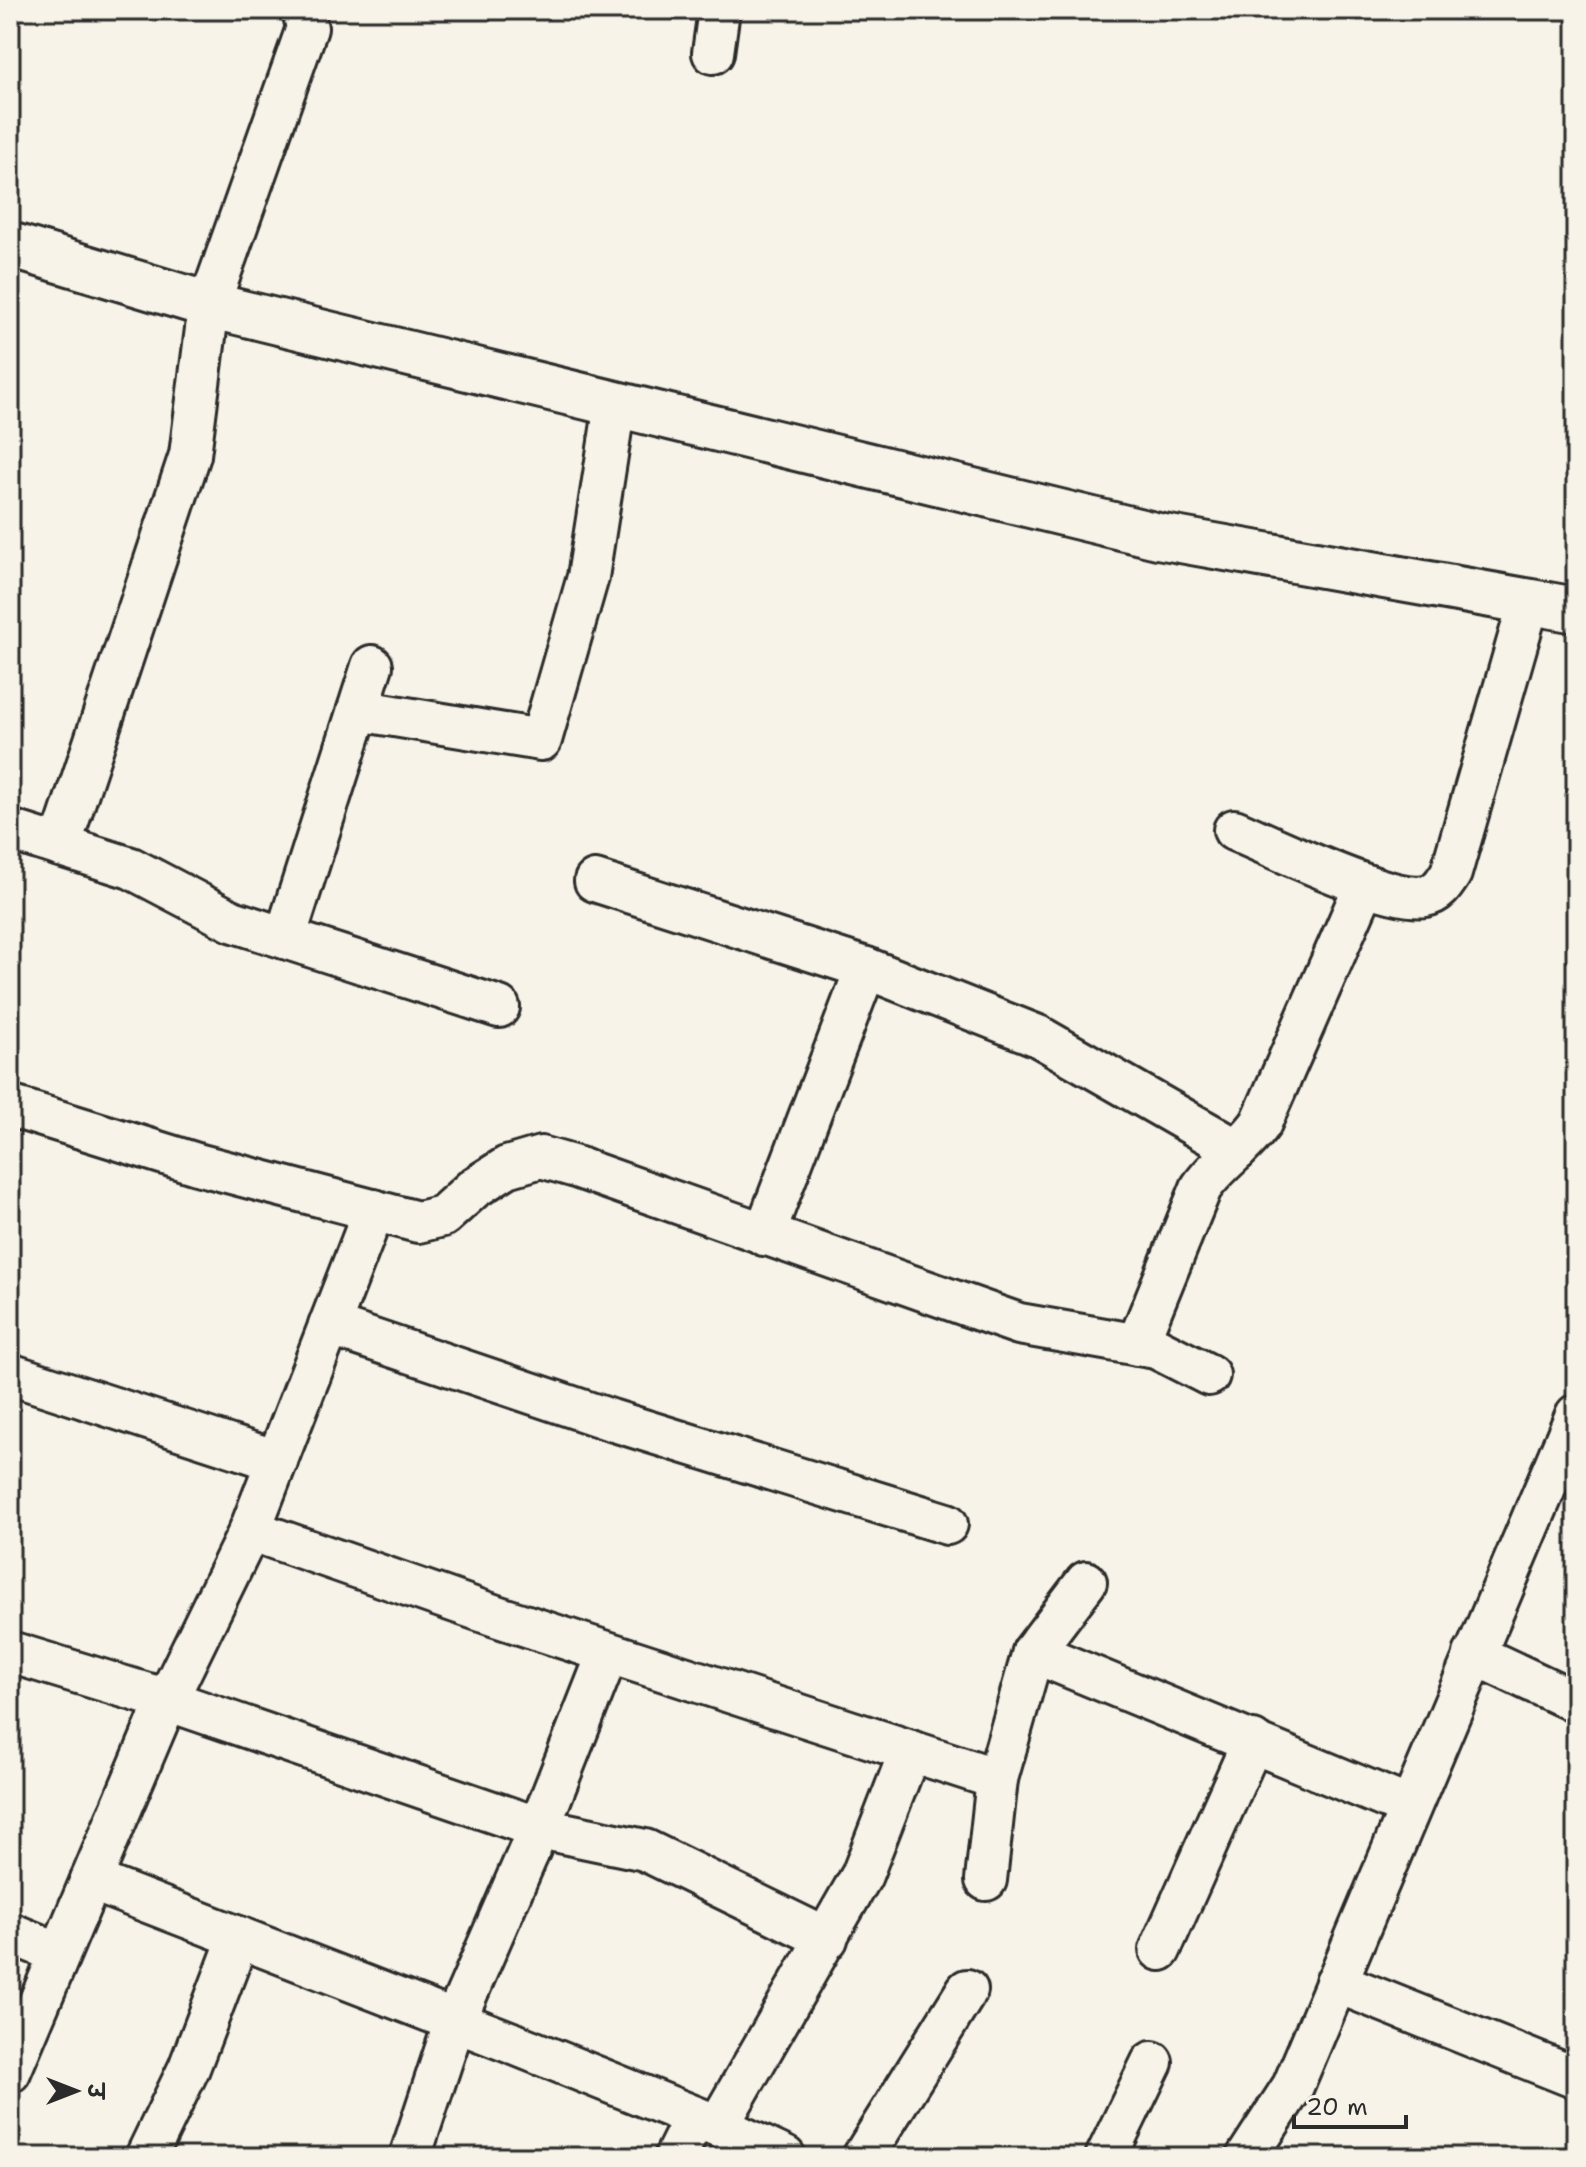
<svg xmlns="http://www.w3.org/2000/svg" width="1586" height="2167" viewBox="0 0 1586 2167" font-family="'Shantell Sans','Playpen Sans Deva',sans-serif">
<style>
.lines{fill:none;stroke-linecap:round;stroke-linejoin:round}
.minor-casing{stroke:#2b2b2b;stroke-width:46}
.tertiary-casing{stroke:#2b2b2b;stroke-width:50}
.minor{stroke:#f7f3e8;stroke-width:40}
.tertiary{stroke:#f7f3e8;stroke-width:44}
</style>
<rect width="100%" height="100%" fill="#f7f3e8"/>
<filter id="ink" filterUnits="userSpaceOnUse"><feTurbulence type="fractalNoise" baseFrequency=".0125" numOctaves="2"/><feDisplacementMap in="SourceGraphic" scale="16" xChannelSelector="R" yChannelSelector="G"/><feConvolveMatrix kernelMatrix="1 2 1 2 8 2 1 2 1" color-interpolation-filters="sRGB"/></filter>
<g filter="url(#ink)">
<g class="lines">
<defs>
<g id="minor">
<path d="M713,53L719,10"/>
<path d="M358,710L541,740L588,577L615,404"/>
<path d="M10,830L131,868L232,921L499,1007"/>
<path d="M1234,830C1272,846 1389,903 1425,896C1438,894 1444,884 1451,873L1529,602"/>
<path d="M60,846L190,455L209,305L307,28L303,10"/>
<path d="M595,881L866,968L1038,1036L1237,1150"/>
<path d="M285,938L372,666"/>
<path d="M10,1106L197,1164L418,1222L443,1216L474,1188L507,1167L541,1157L576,1167L1019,1324L1156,1348L1209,1375"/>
<path d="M374,1210L250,1530L496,1616L997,1779"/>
<path d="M764,1235L866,968"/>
<path d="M329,1325L611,1420L947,1524"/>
<path d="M1137,1345L1201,1188C1218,1163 1244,1148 1261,1123L1365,885"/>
<path d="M10,1374L277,1461"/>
<path d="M250,1530L167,1700L539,1828L645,1850L827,1939"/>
<path d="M10,1652L167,1700L10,2072"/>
<path d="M1033,1652L1409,1807"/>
<path d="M1474,1654L1576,1702"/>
<path d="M91,1880L517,2045L718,2126L785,2157"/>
<path d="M986,1880L997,1779L1033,1652L1086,1582"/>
<path d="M10,1933L59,1953"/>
<path d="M1160,1950L1253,1741"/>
<path d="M1336,1982L1576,2078"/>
<path d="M718,2126L862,1875L910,1751"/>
<path d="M146,2157L189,2068L239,1937"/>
<path d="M410,2157L455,2021L539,1828L608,1653"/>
<path d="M675,2157L695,2117"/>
<path d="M863,2157L967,1990"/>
<path d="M1106,2157L1152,2062"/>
<path d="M1247,2157L1293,2086L1576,1415"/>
</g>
<path id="tertiary" d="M10,245L209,305L1158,536L1576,610"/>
</defs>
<use href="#minor" class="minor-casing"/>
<use href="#tertiary" class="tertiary-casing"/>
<use href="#minor" class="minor"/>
<use href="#tertiary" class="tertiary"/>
</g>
</g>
<rect width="1586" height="2167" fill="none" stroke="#f7f3e8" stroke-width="40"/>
<rect x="20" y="20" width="1546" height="2127" fill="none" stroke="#2b2b2b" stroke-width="3" filter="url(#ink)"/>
<g transform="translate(76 2091) rotate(90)" stroke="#f7f3e8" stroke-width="6" paint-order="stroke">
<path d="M0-6L14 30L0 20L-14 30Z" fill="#2b2b2b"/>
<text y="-12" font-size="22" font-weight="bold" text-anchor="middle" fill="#2b2b2b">उ</text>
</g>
<path d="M1294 2115v12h112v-12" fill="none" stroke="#2b2b2b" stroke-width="4"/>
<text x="1306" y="2115" font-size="24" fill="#2b2b2b" stroke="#f7f3e8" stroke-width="6" paint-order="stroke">20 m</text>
</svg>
